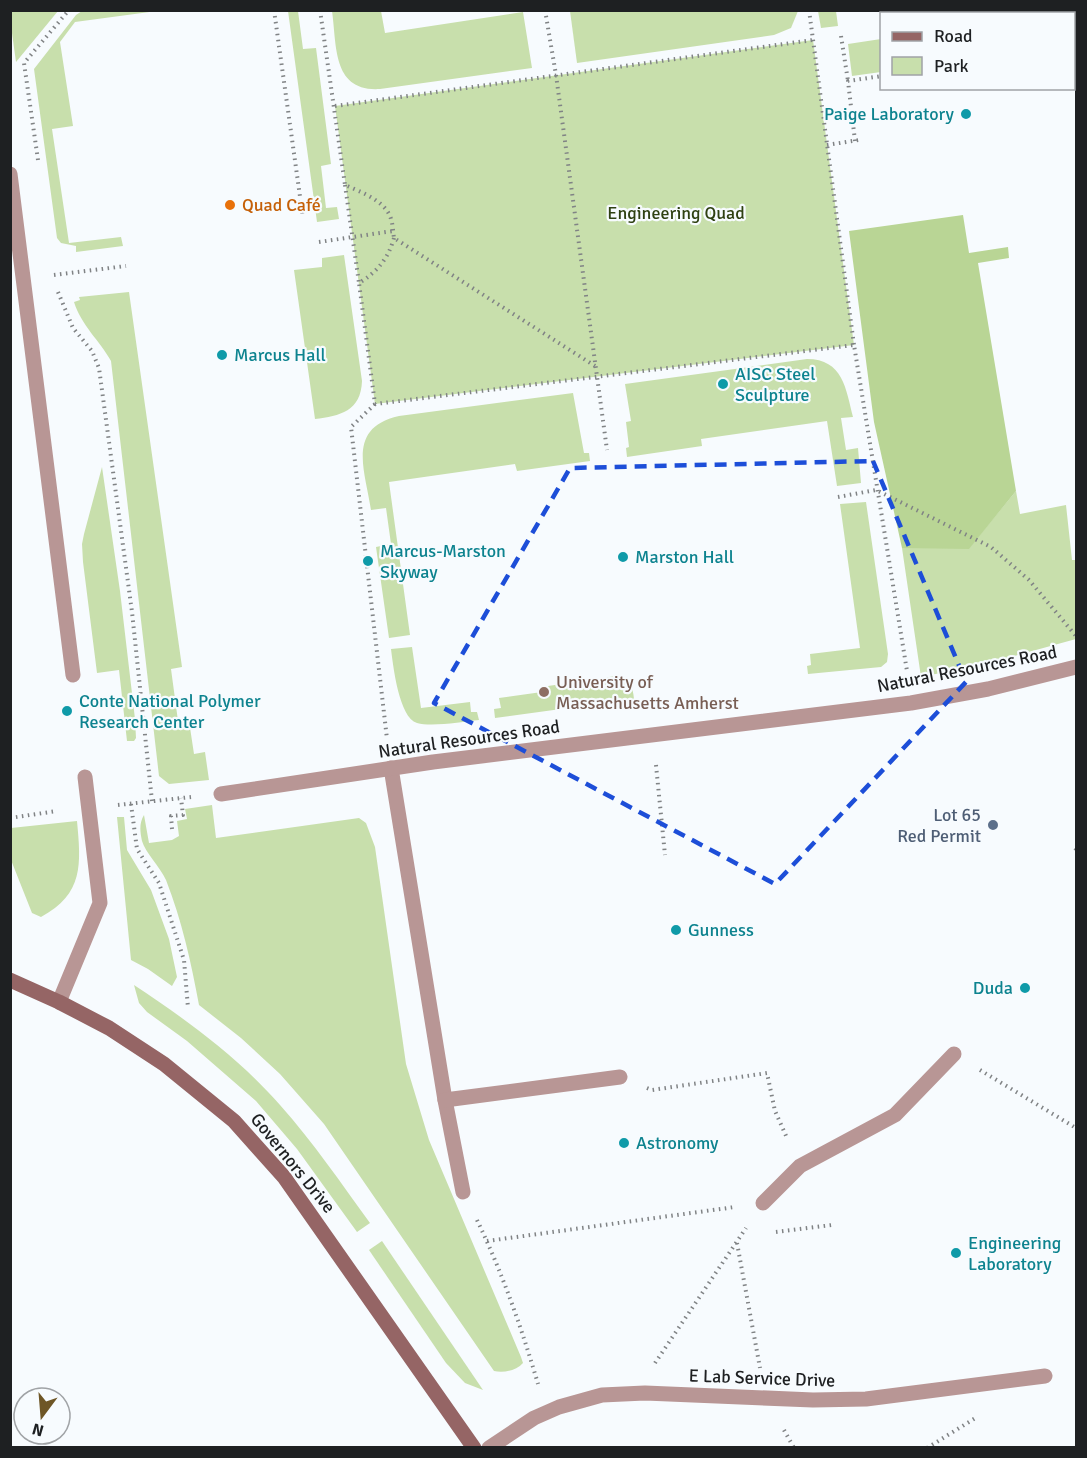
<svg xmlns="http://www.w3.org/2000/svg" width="1087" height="1458" viewBox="0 0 1087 1458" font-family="Signika,sans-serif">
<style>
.green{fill:#c8dfac}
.forest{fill:#b9d595}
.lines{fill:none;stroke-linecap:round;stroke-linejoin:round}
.path{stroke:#808385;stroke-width:4;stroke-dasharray:1.5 4.5;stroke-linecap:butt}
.service{stroke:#b89695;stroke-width:15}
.secondary{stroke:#956565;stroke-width:15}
.marked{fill:none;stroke:#1d4ed8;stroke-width:4.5;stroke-dasharray:12 8;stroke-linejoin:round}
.culture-dot{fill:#0f9aa8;stroke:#f7fbfe;stroke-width:2}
.food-dot{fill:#e8710a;stroke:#f7fbfe;stroke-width:2}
.education-dot{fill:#8d6e63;stroke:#f7fbfe;stroke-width:2}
.service-dot{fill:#5c6f8a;stroke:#f7fbfe;stroke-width:2}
.labels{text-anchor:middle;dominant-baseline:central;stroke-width:4.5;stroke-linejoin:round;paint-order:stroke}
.culture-label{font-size:18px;fill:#0d838f;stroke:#f7fbfe;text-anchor:start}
.food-label{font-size:18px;fill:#c56008;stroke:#f7fbfe;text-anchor:start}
.park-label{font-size:18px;fill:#2f4112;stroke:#f7fbfe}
.street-label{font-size:18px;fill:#1e2022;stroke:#f7fbfe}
.education-label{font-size:18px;fill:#785e54;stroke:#f7fbfe;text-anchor:start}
.service-label{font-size:18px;fill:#4e5e75;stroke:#f7fbfe;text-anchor:end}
</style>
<rect width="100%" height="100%" fill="#f7fbfe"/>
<g class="green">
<path d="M10,11H58L16,62L11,26Z"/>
<path d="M82,11H157L75,22L60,42L73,126L52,129L69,243L121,237L123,246L76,252V246L61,243L57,238L34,69L76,15Z"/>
<path d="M288,11H298L303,49L316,48L331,164L321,166L326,208L337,207L339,219L317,222Z"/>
<path d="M332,11H381L385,33L523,12L532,68L380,89C332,92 337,46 332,11Z"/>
<path d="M570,11L798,10V11L791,28L774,35L577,63Z"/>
<path d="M818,11H836L838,26L821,28Z"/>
<path d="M881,39V72L852,76L848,44Z"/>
<path d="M813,40L854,345L375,404L335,106Z"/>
<path d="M344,255L362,381C361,411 340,416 315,419L294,270L322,267V258Z"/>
<path d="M129,292L182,667L171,669L178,721H189L194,754L205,752L209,780L169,784L159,776L111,361C100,341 81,325 74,302L80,300L79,297Z"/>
<path d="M807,359C843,359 846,389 853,417L841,418L846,450L858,448L861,483L837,486L827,421L701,439L702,446L627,457L626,448L629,447L626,422L631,421L625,384Z"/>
<path d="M573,393L584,453H589L590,461L517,471L515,464L389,482L410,635L389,638L376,547L391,544L386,508L371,510C365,470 346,428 399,416Z"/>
<path d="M102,467L120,591L135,719L136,738L134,741H127L119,670L97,673L83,562L82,544L84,534Z"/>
<path d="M1016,491L1020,514L1066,505L1072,560H1076V639L989,663L921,677L902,548H969Z"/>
<path d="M866,502L888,654L887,662L881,667L808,674L807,666L811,665L810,654L860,648L840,504Z"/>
<path d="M412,647L421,708L470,702L471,712H477L479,720C463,722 431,727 417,723C399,718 393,665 391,649Z"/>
<path d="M616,676C629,679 633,686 634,699L495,718L494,709L501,708L499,698L549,691L548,686Z"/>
<path d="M212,805L216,838L359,818L366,823L375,847L406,1064L429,1140L521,1357L523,1363C516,1371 503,1373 494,1371L324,1124L280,1074L241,1038L199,1005C191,962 182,921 166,880C160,867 145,852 142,841C140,832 139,823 144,815L149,843L172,840L179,836L177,821L187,819L185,809Z"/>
<path d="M117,817H124L127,850L151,890L169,939L177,977L172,986L148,969L131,960Z"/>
<path d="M77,821C81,864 84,894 41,917L32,913L11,860V828Z"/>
<path d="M134,985C187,1020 239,1058 280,1105C313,1142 341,1183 370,1223L357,1232L297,1149L256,1101L187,1041L147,1012L139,1003Z"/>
<path d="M382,1241L483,1390L465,1383L446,1363L369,1250Z"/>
</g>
<path class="forest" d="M963,215L969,253L1008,247L1009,258L978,263L1016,491L969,549L902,548L874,422L849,231Z"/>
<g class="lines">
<g class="path">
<path d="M274,10L303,218"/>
<path d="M320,10L345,185C361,192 386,201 391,219C393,225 393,232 394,238L595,366"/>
<path d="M545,10L556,75L607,450"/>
<path d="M809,10L854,345"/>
<path d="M841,36L848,81"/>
<path d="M335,106L813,40"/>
<path d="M855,141L848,81L882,76"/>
<path d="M827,145L859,140"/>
<path d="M38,160L24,63L69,10"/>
<path d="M345,185L359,283"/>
<path d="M394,238C388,259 377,272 359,283L375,404L854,345L907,671"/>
<path d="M319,242L393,231"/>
<path d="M54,275L126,266"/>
<path d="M58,292L73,328L92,351L99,368L132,612L152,801"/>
<path d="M375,404L351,427L387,739"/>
<path d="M838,497L876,490L991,547L1029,580L1076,636"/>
<path d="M656,765L665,855"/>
<path d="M131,804L137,849L159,883L184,960L188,1008"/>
<path d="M118,805L191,797"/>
<path d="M10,818L57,811"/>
<path d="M172,829L171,816L183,815L181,798"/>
<path d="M1075,848L1076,849"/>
<path d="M980,1070L1076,1128"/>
<path d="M647,1088L652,1090L767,1073L775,1111L787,1138"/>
<path d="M477,1220C502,1272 522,1329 538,1384"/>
<path d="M776,1232L832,1225"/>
<path d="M487,1241L735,1207"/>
<path d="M737,1243L760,1368"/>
<path d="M655,1363L746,1228"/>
<path d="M784,1430L794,1448"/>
<path d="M927,1448L977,1417"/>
</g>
<g class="service">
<path d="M10,174L73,675"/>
<path d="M391,768L445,1100L463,1192"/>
<path d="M221,794L433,762L911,703L988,689L1076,667"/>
<path d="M59,1002L100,903L85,777"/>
<path d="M445,1100L620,1077"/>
<path d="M763,1203L800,1166L895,1115L954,1054"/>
<path d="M489,1448L534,1418L559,1407L602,1395L645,1393L813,1400L866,1399L1045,1376"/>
</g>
<path class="secondary" d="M10,980L59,1002L109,1028L164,1064L234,1121L284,1177L474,1448"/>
</g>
<path class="marked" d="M873,461L966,682L775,884L434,703L570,468Z"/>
<g class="culture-dot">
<circle cx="966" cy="114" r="6"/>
<circle cx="222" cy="355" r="6"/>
<circle cx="723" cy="384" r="6"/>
<circle cx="623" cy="557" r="6"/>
<circle cx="368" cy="561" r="6"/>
<circle cx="67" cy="711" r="6"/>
<circle cx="676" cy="930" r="6"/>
<circle cx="1025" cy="988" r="6"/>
<circle cx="624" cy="1143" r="6"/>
<circle cx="956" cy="1253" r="6"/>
</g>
<circle class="food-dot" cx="230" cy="205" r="6"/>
<circle class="education-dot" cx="544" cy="692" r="6"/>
<circle class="service-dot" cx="993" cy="825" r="6"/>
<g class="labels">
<g class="culture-label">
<text x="954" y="114" text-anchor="end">Paige Laboratory</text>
<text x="234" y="355">Marcus Hall</text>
<text x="735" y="374">AISC Steel<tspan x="735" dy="21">Sculpture</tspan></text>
<text x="380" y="551">Marcus-Marston<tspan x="380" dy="21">Skyway</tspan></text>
<text x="635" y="557">Marston Hall</text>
<text x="79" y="701">Conte National Polymer<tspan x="79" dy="21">Research Center</tspan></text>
<text x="688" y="930">Gunness</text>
<text x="1013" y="988" text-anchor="end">Duda</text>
<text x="636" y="1143">Astronomy</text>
<text x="968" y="1243">Engineering<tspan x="968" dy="21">Laboratory</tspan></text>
</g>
<g class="food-label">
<text x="242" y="205">Quad Café</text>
</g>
<g class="park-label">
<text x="676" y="213">Engineering Quad</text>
</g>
<g class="street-label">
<text transform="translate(967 669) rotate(-11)">Natural Resources Road</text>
<text transform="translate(469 739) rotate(-8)">Natural Resources Road</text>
<text transform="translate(293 1163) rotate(51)">Governors Drive</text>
<text transform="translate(762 1378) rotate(2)">E Lab Service Drive</text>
</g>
<g class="education-label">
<text x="556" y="682">University of<tspan x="556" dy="21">Massachusetts Amherst</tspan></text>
</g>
<g class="service-label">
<text x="981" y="815">Lot 65<tspan x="981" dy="21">Red Permit</tspan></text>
</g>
</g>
<rect width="1087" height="1458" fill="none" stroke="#1e2022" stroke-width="24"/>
<rect x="880" y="12" width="195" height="78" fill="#f7fbfe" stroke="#a0a3a6" stroke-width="1.5"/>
<rect x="892" y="32" width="30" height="9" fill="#956565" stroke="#a0a3a6" stroke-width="1.5"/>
<text x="934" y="42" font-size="18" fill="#1e2022">Road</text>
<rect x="892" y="57" width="30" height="18" fill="#c8dfac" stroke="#a0a3a6" stroke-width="1.5"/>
<text x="934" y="72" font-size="18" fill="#1e2022">Park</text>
<g transform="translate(42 1416) rotate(196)"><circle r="28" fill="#f7fbfe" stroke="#a0a3a6" stroke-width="1.5"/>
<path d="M0-4.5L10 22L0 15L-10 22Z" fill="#6e5626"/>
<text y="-9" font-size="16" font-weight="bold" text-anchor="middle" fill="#1e2022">N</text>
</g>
</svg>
